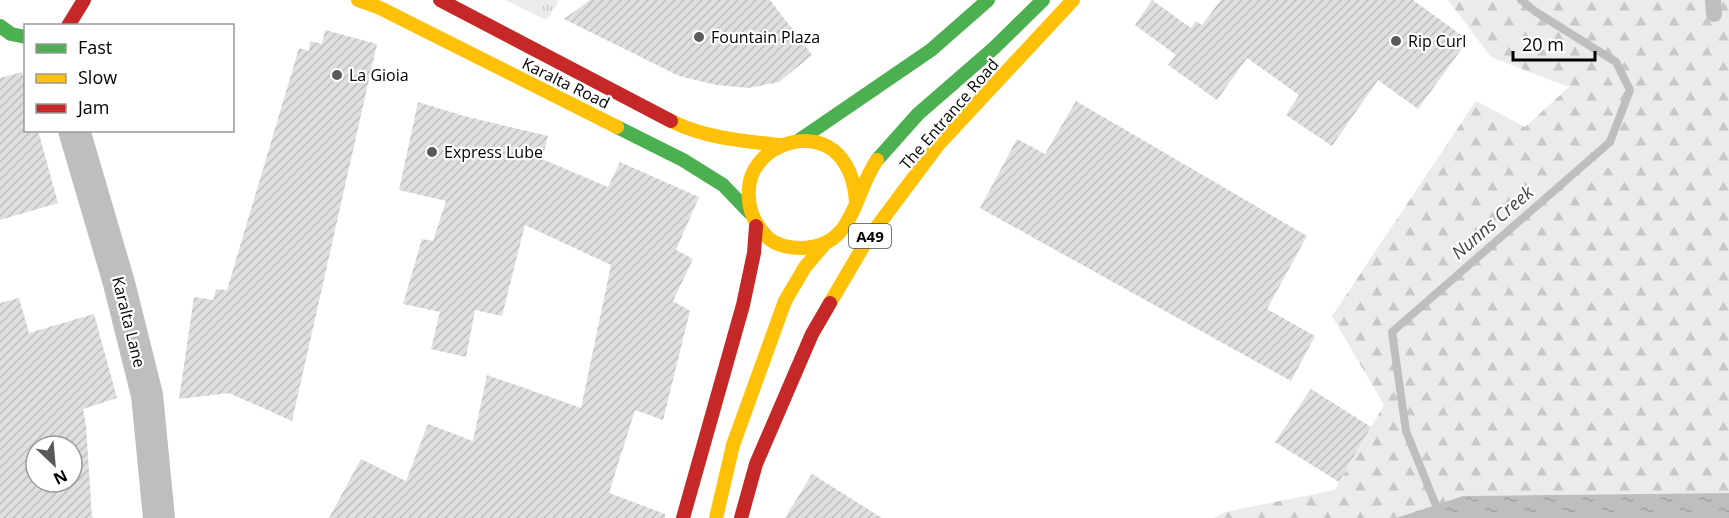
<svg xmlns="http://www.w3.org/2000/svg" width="1729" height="518" viewBox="0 0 1729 518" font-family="'Open Sans',sans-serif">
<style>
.grass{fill:url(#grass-tufts)}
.forest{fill:url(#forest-firs)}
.water{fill:url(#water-ripples)}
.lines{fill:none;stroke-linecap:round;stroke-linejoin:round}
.stream{stroke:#bebebe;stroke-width:8}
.building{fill:url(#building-hatch);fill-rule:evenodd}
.lane{stroke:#bebebe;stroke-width:16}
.street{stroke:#bebebe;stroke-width:32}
.fast{stroke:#4caf50;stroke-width:14}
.slow{stroke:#ffc107;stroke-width:14}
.jam{stroke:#c62828;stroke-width:14}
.poi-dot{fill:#595959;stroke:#fff;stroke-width:2}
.labels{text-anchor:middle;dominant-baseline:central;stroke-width:4.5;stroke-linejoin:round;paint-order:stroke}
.shield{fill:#fff;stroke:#4c4c4c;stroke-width:1.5}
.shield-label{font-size:15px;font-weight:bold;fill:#000}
.poi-label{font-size:16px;fill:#000;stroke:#fff;text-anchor:start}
.street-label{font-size:16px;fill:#000;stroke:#fff}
.water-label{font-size:18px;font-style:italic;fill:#434343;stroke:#fff}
</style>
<defs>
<pattern id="grass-tufts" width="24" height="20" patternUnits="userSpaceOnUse" patternTransform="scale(1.5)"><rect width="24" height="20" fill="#ebebeb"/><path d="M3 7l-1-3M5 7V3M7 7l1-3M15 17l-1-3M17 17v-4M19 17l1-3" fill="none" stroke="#c8c8c8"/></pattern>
<pattern id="forest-firs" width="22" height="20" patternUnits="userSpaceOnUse" patternTransform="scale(1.5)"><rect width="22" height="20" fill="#ebebeb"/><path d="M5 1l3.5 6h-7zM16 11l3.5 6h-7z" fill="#c8c8c8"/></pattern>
<pattern id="water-ripples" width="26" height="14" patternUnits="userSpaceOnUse" patternTransform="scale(1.5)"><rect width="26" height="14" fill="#bebebe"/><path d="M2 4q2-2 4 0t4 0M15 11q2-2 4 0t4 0" fill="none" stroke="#a2a2a2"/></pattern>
<pattern id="building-hatch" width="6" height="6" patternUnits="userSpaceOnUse" patternTransform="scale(1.5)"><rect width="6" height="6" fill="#dfdfdf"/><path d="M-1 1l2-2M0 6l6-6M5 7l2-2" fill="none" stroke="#bebebe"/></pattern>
</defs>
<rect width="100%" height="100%" fill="#fff"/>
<path class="grass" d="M505,0H557L559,2L546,20Z"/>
<path class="forest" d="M1448,0H1729V493L1463,496L1396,518H1214L1225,512L1335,490L1384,405L1332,316L1476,101L1525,127L1569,87L1491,57Z"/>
<path class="water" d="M1729,493V518H1396L1463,496Z"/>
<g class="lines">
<path class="stream" d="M1441,518L1406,431L1392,332L1610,142L1630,90L1616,62L1536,12L1521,0"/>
</g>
<g class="building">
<path d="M590,0H770L812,55L779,82L748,88L716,85L679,76L564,19Z"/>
<path d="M1152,0L1191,28L1196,21L1202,25L1221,0H1413L1468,40L1418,109L1378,80L1332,146L1286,115L1299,95L1247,58L1217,100L1168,65L1176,55L1135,25Z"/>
<path d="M325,30L377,44L292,421L229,393L179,399L194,297L213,300L216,289L227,290L299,48L309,51L310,41L322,44Z"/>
<path d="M22,72L26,85V130H38L58,203L0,220V78Z"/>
<path d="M1076,101L1307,236L1267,309L1315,336L1291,381L980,208L1017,139L1045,154Z"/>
<path d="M418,102L464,116L548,136L542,159L608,187L620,162L699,197L676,250L693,259L673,301L690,311L663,420L635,410L609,493L665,514V518H329L361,459L406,481L428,424L473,441L487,375L581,408L611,265L525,225L502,316L475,310L466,357L431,349L440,312L403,304L422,239L433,241L446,201L399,190Z"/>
<path d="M19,298L29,333L94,314L117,398L83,409L86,425L92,518H0V303ZM36,446H72V482H36Z"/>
<path d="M1311,389L1371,427L1339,482L1275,442Z"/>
<path d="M812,474L882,518H785Z"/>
</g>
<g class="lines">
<path class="lane" d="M1713,0L1714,14"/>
<path class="street" d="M74,130L119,283L147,395L159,518"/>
<g class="fast">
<path d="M0,26L11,34L26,37"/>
<path d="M617,127L683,160L723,185L750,213"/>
<path d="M798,141L931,50L988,0"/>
<path d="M877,160L918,114L994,48L1043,0"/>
</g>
<g class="slow">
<path d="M358,0L380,8L617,127"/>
<path d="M671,121C705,138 743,141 780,145"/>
<path d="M856,203C855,183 849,163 833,150C802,127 751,151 749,188C747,208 755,225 768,238C777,246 791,248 802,248C855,247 853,194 877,160"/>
<path d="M830,303L867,240L938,145L1073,0"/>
<path d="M716,518L733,445L785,301L805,267L823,246"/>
</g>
<g class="jam">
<path d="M440,0L671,121"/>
<path d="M68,26L84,0"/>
<path d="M683,518L743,305L754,253L756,226"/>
<path d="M741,518L756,464L812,334L830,303"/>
</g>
</g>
<g class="poi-dot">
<circle cx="699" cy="37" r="6"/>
<circle cx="1396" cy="41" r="6"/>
<circle cx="337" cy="75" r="6"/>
<circle cx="432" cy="152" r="6"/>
</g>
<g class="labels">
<rect class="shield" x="849" y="224" width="42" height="24" rx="4.5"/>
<g class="shield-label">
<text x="870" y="236">A49</text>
</g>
<g class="poi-label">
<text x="711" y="37">Fountain Plaza</text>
<text x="1408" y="41">Rip Curl</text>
<text x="349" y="75">La Gioia</text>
<text x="444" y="152">Express Lube</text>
</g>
<g class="street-label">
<text transform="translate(566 83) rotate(26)">Karalta Road</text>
<text transform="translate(949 114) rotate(-49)">The Entrance Road</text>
<text transform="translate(129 322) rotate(76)">Karalta Lane</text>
</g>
<g class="water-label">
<text transform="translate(1492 222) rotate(-41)">Nunns Creek</text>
</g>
</g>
<rect x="24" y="24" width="210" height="108" fill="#ffffff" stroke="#999999" stroke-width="1.5"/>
<rect x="36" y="44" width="30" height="9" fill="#4caf50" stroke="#999999" stroke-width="1.5"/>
<text x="78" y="54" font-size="18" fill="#000000">Fast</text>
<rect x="36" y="74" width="30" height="9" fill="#ffc107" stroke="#999999" stroke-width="1.5"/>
<text x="78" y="84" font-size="18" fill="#000000">Slow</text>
<rect x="36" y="104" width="30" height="9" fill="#c62828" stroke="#999999" stroke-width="1.5"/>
<text x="78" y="114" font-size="18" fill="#000000">Jam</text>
<g transform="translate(54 464) rotate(154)"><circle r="28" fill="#ffffff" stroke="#999999" stroke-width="1.5"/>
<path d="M0-4.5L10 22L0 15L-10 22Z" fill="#595959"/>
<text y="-9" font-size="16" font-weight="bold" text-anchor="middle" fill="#000000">N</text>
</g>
<path d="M1513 51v9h82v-9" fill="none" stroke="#000000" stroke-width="3"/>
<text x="1522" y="51" font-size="18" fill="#000000" stroke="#ffffff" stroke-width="4.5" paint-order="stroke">20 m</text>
</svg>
